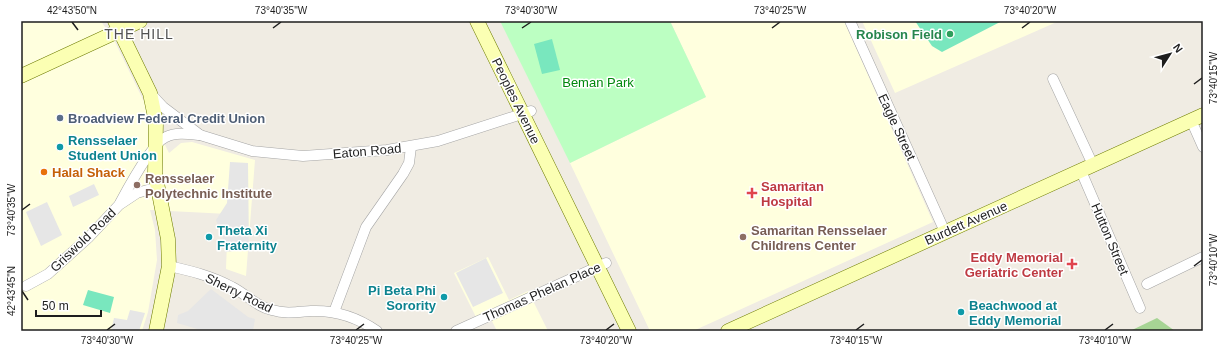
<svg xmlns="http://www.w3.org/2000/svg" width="1224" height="352" viewBox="0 0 1224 352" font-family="Arial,sans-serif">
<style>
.education{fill:#ffffde}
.forest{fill:#a6d494}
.park{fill:#bcffc2}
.pitch{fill:#79e7be}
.parking{fill:#e6e6e6}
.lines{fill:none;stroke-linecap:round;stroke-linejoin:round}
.street-casing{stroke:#a5a5a5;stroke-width:11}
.secondary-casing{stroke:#6d7b00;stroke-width:15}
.street{stroke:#fff;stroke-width:10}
.secondary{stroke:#fbffb3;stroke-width:14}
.ticks{fill:none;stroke:#1e1e1e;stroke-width:1.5}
.leisure-dot{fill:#2e9e5b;stroke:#fff;stroke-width:1.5}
.service-dot{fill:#5c6f8a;stroke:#fff;stroke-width:1.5}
.culture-dot{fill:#0f9aa8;stroke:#fff;stroke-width:1.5}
.food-dot{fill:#e8710a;stroke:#fff;stroke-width:1.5}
.education-dot{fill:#8d6e63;stroke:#fff;stroke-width:1.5}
.health-dot{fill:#e0444e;stroke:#fff;stroke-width:1.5}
.labels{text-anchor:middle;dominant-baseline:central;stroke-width:3;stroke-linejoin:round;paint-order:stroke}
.leisure-label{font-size:13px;font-weight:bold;fill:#27864d;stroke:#fff;text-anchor:end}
.park-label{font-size:13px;fill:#01880d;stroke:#fff}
.street-label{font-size:13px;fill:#1e1e1e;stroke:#fff}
.service-label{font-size:13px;font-weight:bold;fill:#4e5e75;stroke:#fff;text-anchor:start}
.culture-label{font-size:13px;font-weight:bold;fill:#0d838f;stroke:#fff;text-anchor:start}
.food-label{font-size:13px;font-weight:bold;fill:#c56008;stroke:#fff;text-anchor:start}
.education-label{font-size:13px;font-weight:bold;fill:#785e54;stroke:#fff;text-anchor:start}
.health-label{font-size:13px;font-weight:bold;fill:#be3a42;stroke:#fff;text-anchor:start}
.neighbourhood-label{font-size:14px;letter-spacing:1px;fill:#515151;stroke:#fff}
.neatline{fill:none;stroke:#1e1e1e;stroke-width:1.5}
.ticks-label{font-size:10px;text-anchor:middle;fill:#1e1e1e}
</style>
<rect width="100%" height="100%" fill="#f0ece3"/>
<g class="education">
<path d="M21,21H101L115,42L169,153L181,143L192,142L255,160L246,276L226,269L228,214L150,210L155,230L157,260L148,312L142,331H21Z"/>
<path d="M670,21H844L933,222L693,331H650L570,163L706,97Z"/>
<path d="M862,21H1059L895,93Z"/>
<path d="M488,257L509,300L528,291L548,331H497L491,319L480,325L454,273Z"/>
</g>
<path class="forest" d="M1157,318L1175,331H1130Z"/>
<path class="park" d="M500,21H670L706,97L570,163Z"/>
<g class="pitch">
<path d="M915,21H1002L942,52L932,46Z"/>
<path d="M552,39L560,70L542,74L534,44Z"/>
<path d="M88,290L114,297L110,313L83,305Z"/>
</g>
<g class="parking">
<path d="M230,162L248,163L249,249L226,252L224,241L216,220L227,203Z"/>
<path d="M94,184L99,195L73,207L69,196Z"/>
<path d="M47,202L62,235L41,246L26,212Z"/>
<path d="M486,258L503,293L473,307L456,273Z"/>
<path d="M211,289L248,317L255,319L253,331H204L177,323L178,315L188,311Z"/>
<path d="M130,310L145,313L139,331H111L114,318L127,320Z"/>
</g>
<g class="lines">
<defs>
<g id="street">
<path d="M850,21L945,232"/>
<path d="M1053,79L1093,165"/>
<path d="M150,93L163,107L200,135L252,151L303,156L387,150L438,141L531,111"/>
<path d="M1191,120L1203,147"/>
<path d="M1081,171L1140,308"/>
<path d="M120,203C128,188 152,143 166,137C176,132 189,134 200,135"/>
<path d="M169,266C191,271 212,276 232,287C246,294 257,307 272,310C285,314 297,312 311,311C335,310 357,317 377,331"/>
<path d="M1147,284L1203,257"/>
<path d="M26,286L48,274L88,238L119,205L137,193L158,187"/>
<path d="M334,312L366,227L403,174L409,163L411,147"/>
<path d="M456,331L606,263"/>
</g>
<g id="secondary">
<path d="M115,21L150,93L156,122L155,173L168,239L169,266L156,331"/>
<path d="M477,21L629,331"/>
<path d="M21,76L140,21"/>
<path d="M728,331L1203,115"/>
</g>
</defs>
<use href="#street" class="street-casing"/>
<use href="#secondary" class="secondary-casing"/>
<use href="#street" class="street"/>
<use href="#secondary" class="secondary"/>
</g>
<path class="ticks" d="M72,22L78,30M273,28L281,22M522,28L531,22M772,28L780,22M1022,28L1030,22M1194,84L1202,78M22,210L30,204M1194,266L1202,260M22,291L28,300M107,330L115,324M356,330L364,324M606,330L614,324M856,330L864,324M1105,330L1113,324"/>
<circle class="leisure-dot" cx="950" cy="34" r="4"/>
<circle class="service-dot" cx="60" cy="118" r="4"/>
<g class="culture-dot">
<circle cx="60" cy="147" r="4"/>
<circle cx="209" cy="237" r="4"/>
<circle cx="444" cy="297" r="4"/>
<circle cx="961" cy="312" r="4"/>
</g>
<circle class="food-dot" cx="44" cy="172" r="4"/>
<g class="education-dot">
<circle cx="137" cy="185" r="4"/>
<circle cx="743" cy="237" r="4"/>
</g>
<g class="health-dot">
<path d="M750 187h4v4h4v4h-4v4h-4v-4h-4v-4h4z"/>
<path d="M1070 258h4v4h4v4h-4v4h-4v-4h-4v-4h4z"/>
</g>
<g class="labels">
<g class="leisure-label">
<text x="942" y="34">Robison Field</text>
</g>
<g class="park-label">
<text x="598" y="82">Beman Park</text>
</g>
<g class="street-label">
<text transform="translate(516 101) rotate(64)">Peoples Avenue</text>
<text transform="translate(897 127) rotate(65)">Eagle Street</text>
<text transform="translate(367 151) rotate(-5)">Eaton Road</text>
<text transform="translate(966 223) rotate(-24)">Burdett Avenue</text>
<text transform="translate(1110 239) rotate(67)">Hutton Street</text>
<text transform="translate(83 240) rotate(-44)">Griswold Road</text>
<text transform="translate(542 292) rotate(-24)">Thomas Phelan Place</text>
<text transform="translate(239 293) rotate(26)">Sherry Road</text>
</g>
<g class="service-label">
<text x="68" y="118">Broadview Federal Credit Union</text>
</g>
<g class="culture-label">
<text x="68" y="140">Rensselaer<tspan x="68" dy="15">Student Union</tspan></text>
<text x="217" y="230">Theta Xi<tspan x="217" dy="15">Fraternity</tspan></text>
<text x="436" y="290" text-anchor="end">Pi Beta Phi<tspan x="436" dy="15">Sorority</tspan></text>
<text x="969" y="305">Beachwood at<tspan x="969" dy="15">Eddy Memorial</tspan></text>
</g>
<g class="food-label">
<text x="52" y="172">Halal Shack</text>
</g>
<g class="education-label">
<text x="145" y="178">Rensselaer<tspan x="145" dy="15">Polytechnic Institute</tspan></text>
<text x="751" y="230">Samaritan Rensselaer<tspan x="751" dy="15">Childrens Center</tspan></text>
</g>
<g class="health-label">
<text x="761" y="186">Samaritan<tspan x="761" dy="15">Hospital</tspan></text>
<text x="1063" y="257" text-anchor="end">Eddy Memorial<tspan x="1063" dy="15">Geriatric Center</tspan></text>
</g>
<g class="neighbourhood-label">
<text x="139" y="34">THE HILL</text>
</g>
</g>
<rect width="1224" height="352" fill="none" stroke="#ffffff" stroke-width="44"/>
<g transform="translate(1170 54) rotate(54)" stroke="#ffffff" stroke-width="3" paint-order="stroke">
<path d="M0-3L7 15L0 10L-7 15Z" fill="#1e1e1e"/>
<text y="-6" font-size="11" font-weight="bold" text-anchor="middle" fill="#1e1e1e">N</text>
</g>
<path d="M36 310v6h65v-6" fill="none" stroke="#1e1e1e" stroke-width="2"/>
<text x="42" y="310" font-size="12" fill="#1e1e1e" stroke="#ffffff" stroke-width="3" paint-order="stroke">50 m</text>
<rect x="22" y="22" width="1180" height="308" class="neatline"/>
<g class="ticks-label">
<text x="72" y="14">42°43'50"N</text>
<text x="281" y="14">73°40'35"W</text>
<text x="531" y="14">73°40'30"W</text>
<text x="780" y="14">73°40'25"W</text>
<text x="1030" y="14">73°40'20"W</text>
<text transform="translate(1213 78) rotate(-90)" y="4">73°40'15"W</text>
<text transform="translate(11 210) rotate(-90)" y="4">73°40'35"W</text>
<text transform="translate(1213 260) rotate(-90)" y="4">73°40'10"W</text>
<text transform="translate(11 291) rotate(-90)" y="4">42°43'45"N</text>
<text x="107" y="344">73°40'30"W</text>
<text x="356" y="344">73°40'25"W</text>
<text x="606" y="344">73°40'20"W</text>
<text x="856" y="344">73°40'15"W</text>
<text x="1105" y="344">73°40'10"W</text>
</g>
</svg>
